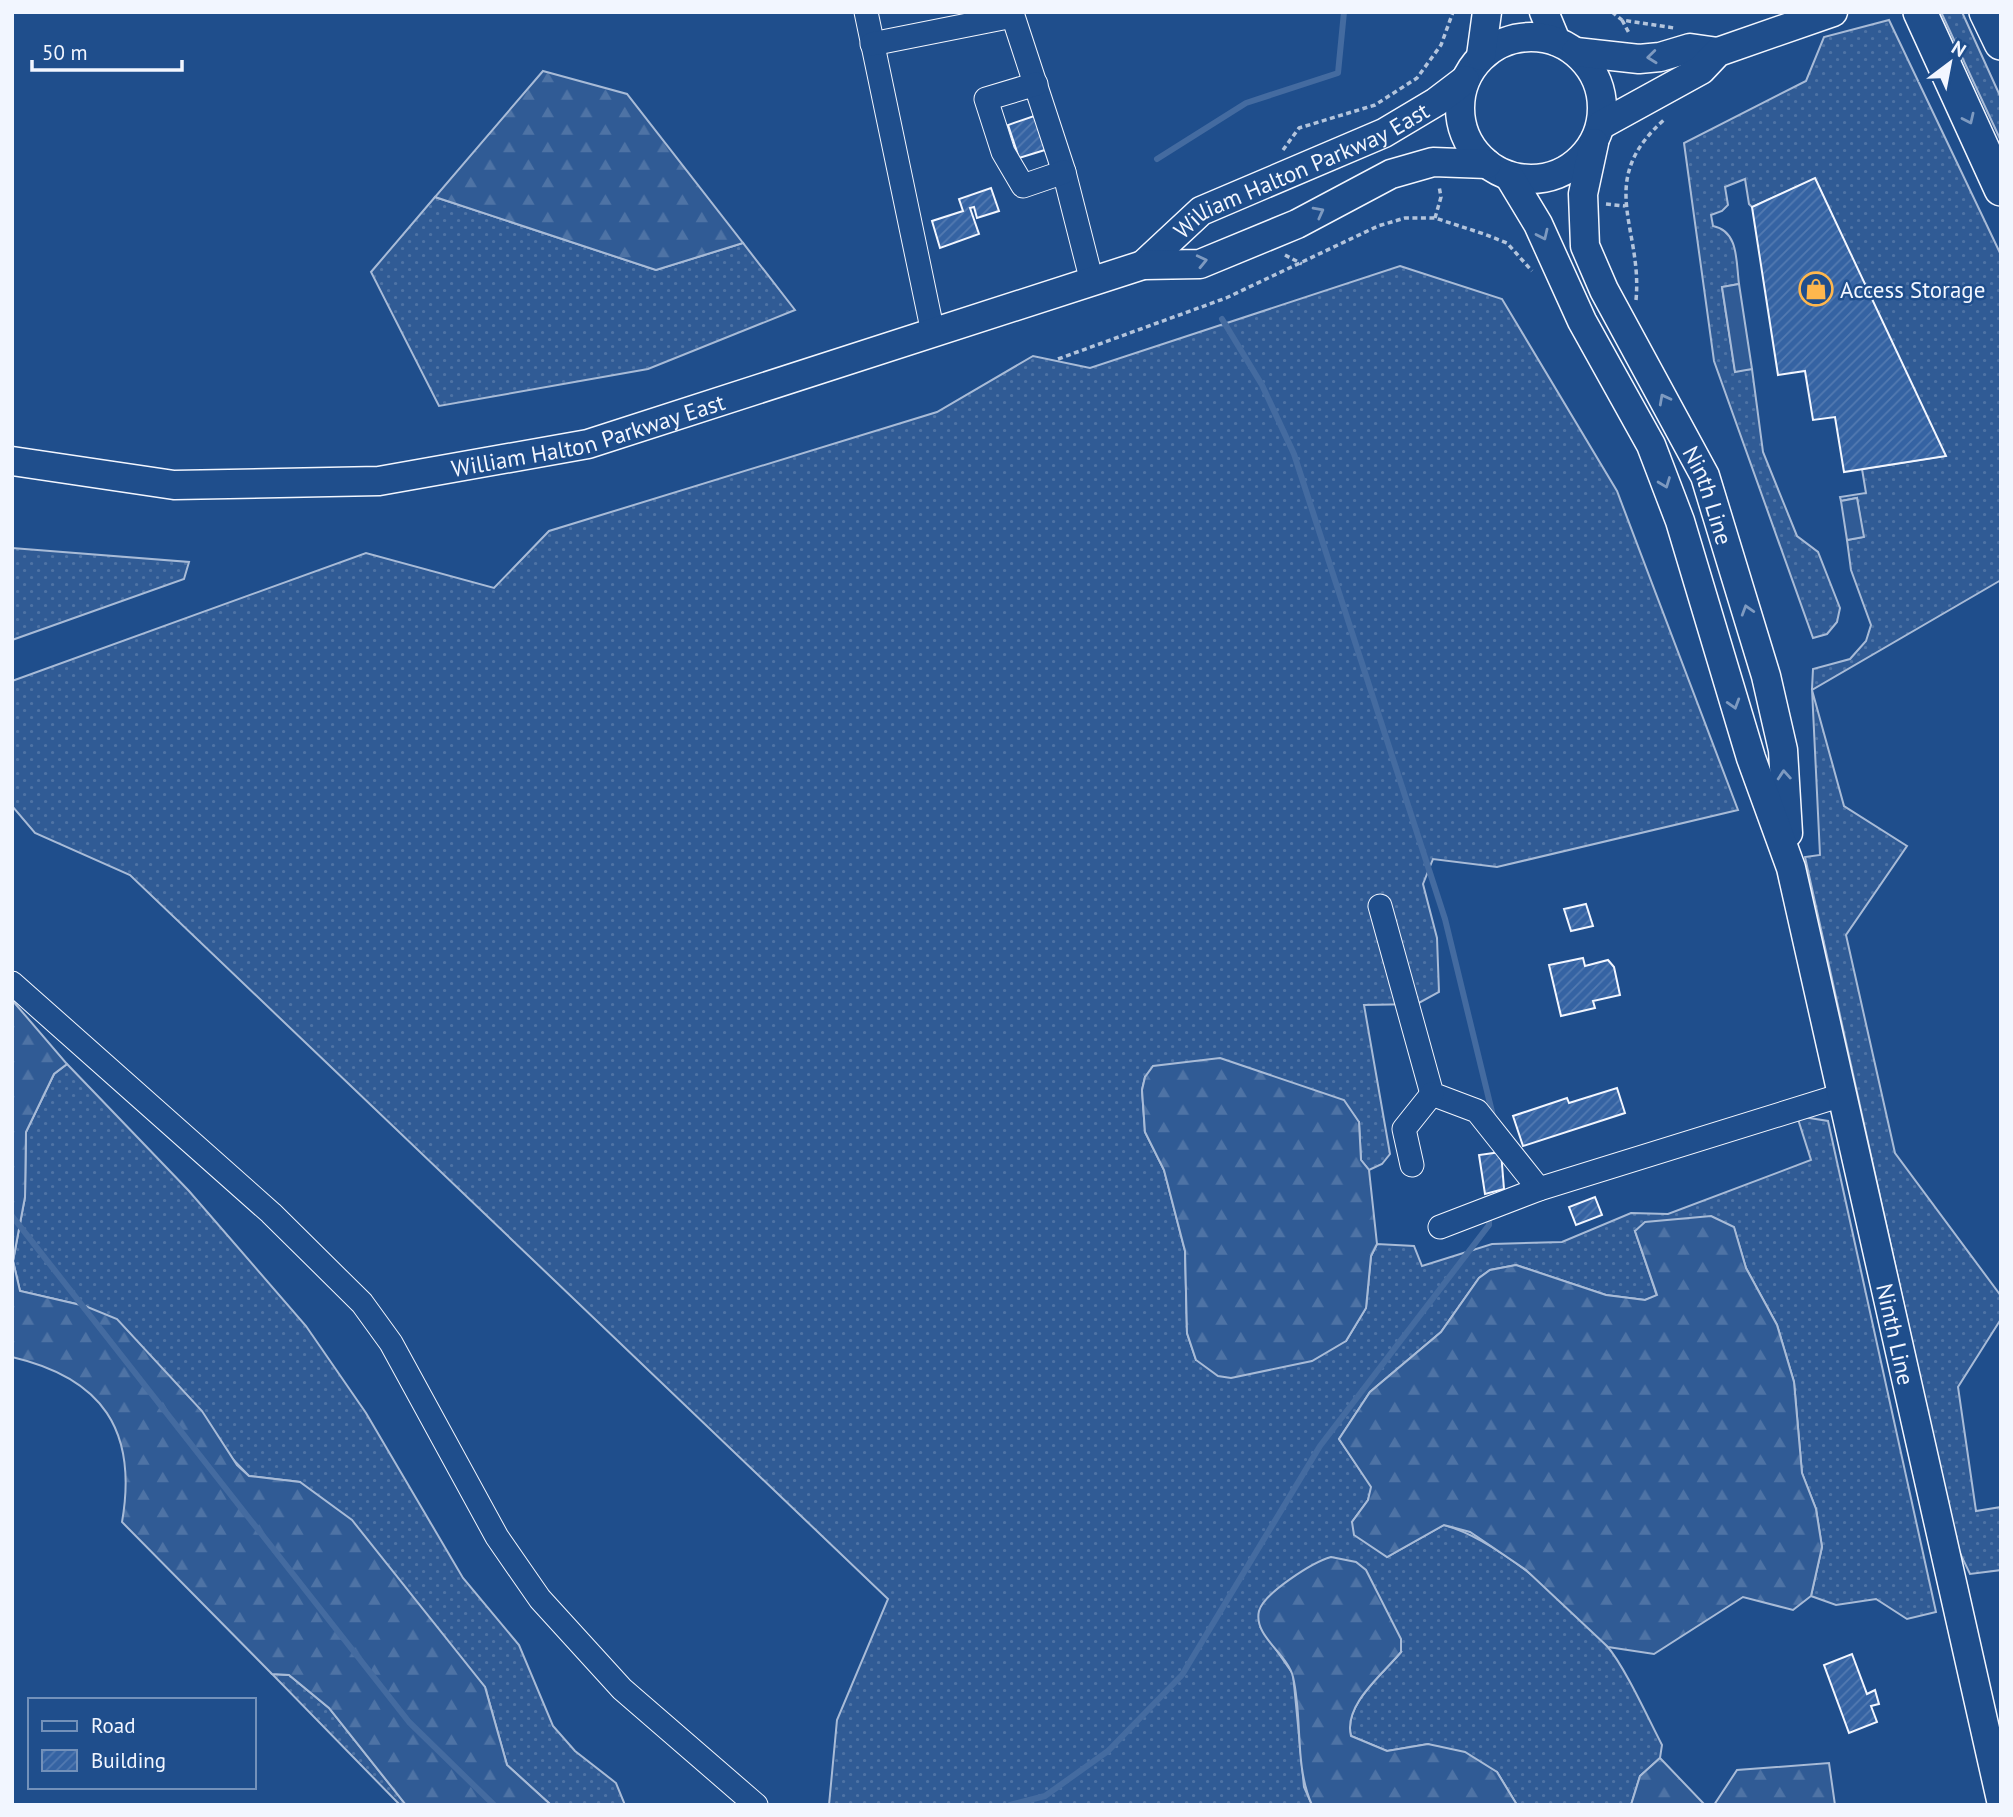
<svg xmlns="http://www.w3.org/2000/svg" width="2013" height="1817" viewBox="0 0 2013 1817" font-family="'PT Sans',sans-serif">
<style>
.grass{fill:url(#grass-dots);stroke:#a8bbd7;stroke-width:2}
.forest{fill:url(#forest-firs);stroke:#a8bbd7;stroke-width:2}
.built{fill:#305b95;stroke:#a8bbd7;stroke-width:2}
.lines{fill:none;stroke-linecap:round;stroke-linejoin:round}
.stream{stroke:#446ba0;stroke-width:6}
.building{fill:url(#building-hatch);stroke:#f2f6ff;stroke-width:2}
.minor-casing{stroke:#f2f6ff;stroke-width:25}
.major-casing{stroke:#f2f6ff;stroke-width:31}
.highway-casing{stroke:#f2f6ff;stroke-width:36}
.path{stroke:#b3c4dc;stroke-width:3.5;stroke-dasharray:5 3.5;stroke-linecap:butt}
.minor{stroke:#1f4e8c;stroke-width:23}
.major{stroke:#1f4e8c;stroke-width:28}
.highway{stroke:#1f4e8c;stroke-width:33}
.oneway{stroke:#7e9ac0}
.labels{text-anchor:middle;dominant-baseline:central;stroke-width:5;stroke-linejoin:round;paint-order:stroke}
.street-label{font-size:23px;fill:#f2f6ff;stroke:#1f4e8c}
.poi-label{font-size:23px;fill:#f2f6ff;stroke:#1f4e8c;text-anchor:start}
</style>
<defs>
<pattern id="grass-dots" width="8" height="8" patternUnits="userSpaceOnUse" patternTransform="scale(1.75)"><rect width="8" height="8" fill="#305b95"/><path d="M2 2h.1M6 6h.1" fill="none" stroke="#4e73a5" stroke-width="1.8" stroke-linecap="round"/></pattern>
<pattern id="forest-firs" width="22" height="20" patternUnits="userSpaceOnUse" patternTransform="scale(1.75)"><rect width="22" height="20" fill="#305b95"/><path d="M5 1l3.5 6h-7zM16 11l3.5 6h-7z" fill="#4e73a5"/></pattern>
<pattern id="building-hatch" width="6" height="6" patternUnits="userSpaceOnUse" patternTransform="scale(1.75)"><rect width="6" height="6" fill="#3563a3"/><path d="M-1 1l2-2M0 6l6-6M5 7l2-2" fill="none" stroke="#537ab1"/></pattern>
</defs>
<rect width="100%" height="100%" fill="#1f4e8c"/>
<g class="grass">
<path d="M1941,12H1962L2001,98V141Z"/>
<path d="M1889,20L2001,255V580L1812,690L1844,806L1907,846L1846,935L1895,1153L2001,1296V1319L1958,1387L1976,1511L2001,1507V1570L1970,1574L1958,1549L1805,857L1820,855L1812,689L1813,669L1850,659L1866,641L1871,625L1851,570L1847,540L1863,537L1857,498L1841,501L1840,497L1866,493L1862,469L1945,456L1815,179L1752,207L1749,204L1745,179L1725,187L1728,205L1722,211L1711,215L1713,226C1739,231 1736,262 1739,284L1722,287L1735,371L1752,369L1763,452L1797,536L1818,552L1840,608L1837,622L1827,634L1813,638L1714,361L1684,143L1806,81L1824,37Z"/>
<path d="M435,197L656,270L743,243L795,310L648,369L439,406L371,272Z"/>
<path d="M1400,266L1502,299L1617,491L1738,810L1497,867L1433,859L1423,884L1437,938L1439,992L1417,1004L1364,1005L1390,1154L1382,1164L1369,1170L1361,1160L1359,1122L1145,1077L1142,1090L1145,1132L1164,1170L1185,1251L1187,1333L1196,1360L1346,1341L1366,1308L1371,1256L1377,1244L1414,1246L1422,1266L1492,1244L1562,1242L1631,1213L1668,1214L1811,1160L1797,1116L1828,1121L1936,1612L1907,1619L1876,1599L1836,1605L1811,1596L1822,1547L1816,1509L1802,1473L1794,1382L1777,1325L1746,1268L1734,1228L1635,1231L1657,1296L1645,1300L1606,1295L1516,1265L1490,1270L1479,1278L1441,1332L1370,1392L1339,1439L1372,1487L1368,1500L1352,1522L1387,1557L1444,1525C1498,1540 1570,1603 1607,1646C1625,1667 1648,1718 1662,1745L1660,1758L1640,1776L1631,1805H1517L1497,1772L1428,1744L1387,1751L1351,1736C1343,1705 1382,1675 1401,1652L1261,1628L1293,1674L1304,1787L1312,1805H829L837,1720L888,1599L130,875L35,833L12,806V681L366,553L494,588L549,531L937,412L1033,356L1090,368Z"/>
<path d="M12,548L189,562L184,579L12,640Z"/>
<path d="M67,1064L189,1191L306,1326L366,1413L463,1578L519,1645L553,1726L575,1751L616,1783L625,1805H551L507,1765L485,1687L300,1482L249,1476L85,1306L20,1291L13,1261L25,1197L26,1132L54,1074Z"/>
<path d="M272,1674L289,1675L329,1708L406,1805H400Z"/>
</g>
<g class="forest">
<path d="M543,71L627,94L743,243L656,270L435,197Z"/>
<path d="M12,1000L67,1064L54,1074L26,1132L25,1197L13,1261L20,1291L85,1306L117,1319L202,1411L237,1465L249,1476L300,1482L352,1520L485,1687L507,1765L551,1805H406L329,1708L289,1675L272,1674L122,1522C138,1430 102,1378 12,1357Z"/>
<path d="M1220,1058L1344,1100L1359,1122L1361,1160L1369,1170L1377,1244L1371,1256L1366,1308L1346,1341L1312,1361L1231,1378L1218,1376L1196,1360L1187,1333L1185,1251L1164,1170L1145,1132L1142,1090L1145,1077L1153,1066Z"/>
<path d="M1711,1216L1734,1227L1746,1268L1777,1325L1794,1382L1802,1473L1816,1509L1822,1547L1811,1596L1793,1610L1743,1597L1654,1654L1608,1647L1526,1570L1470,1532L1444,1525L1387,1557L1354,1535L1352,1522L1368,1500L1371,1487L1339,1439L1370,1392L1441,1332L1479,1278L1490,1270L1516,1265L1606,1295L1645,1300L1657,1295L1635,1231L1645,1222Z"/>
<path d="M1331,1557L1356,1562L1366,1570L1401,1639V1652C1382,1675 1343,1705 1351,1736L1387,1751L1428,1744L1465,1752L1497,1772L1517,1805H1312C1294,1765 1303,1719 1293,1677C1288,1654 1253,1636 1259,1611C1264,1593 1313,1562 1331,1557Z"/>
<path d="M1660,1758L1705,1805H1631L1640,1776Z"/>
<path d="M1829,1763L1835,1805H1714L1737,1770Z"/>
</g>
<g class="built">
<path d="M1739,284L1752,369L1735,372L1722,287Z"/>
<path d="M1857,498L1864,537L1847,540L1841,501Z"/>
</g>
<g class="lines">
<g class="stream">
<path d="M1157,159L1246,103L1338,73L1344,12"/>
<path d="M1222,319L1262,385L1294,454L1445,919L1494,1120"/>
<path d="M12,1216L409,1722L494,1805"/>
<path d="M1010,1805L1045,1796L1108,1751L1182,1675L1320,1446L1489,1225V1216"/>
</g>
</g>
<g class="building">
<path d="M1037,115L1048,149L1019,158L1008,125Z"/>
<path d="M1815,178L1946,456L1844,472L1835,417L1813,420L1805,371L1778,375L1752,207Z"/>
<path d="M991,188L999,211L977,218L974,207L970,208L979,234L940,248L932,221L963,211L959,199Z"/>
<path d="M1586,904L1593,926L1571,931L1564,909Z"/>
<path d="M1583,958L1585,966L1608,960L1614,967L1620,995L1593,1001L1595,1008L1561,1016L1549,965Z"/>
<path d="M1617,1088L1625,1113L1523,1146L1513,1116L1567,1098L1569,1103Z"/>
<path d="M1501,1152L1504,1189L1485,1194L1479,1155Z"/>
<path d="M1595,1197L1602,1215L1576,1225L1569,1207Z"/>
<path d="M1852,1654L1867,1694L1875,1690L1879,1704L1871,1706L1877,1722L1849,1733L1824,1665Z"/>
</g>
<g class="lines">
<defs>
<g id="minor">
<path d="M866,12L933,333"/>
<path d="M872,44L1013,16L1064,172L1092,282"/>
<path d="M1036,84L986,99L1003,152L1023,186L1064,172"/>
<path d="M1380,906L1432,1094L1477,1111L1539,1189"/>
<path d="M12,983L271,1213L362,1303L391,1343L497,1537L540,1599L622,1689L756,1805"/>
<path d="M1412,1165L1404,1129L1432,1094"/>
<path d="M1440,1227L1539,1189L1842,1095"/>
</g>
<g id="major">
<path d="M1544,12L1556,41"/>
<circle cx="1531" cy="108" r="71"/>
<path d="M1576,52L1639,59L1660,57L1690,48L1718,52"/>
<path d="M1481,56L1487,12"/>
<path d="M1601,125L1701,70L1718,52L1833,12"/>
<path id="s1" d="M1594,143L1583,194L1585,246L1604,290L1705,476L1766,676L1783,750L1788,833"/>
<path id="s2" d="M1509,176L1538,224L1582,321L1651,445L1680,521L1751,758L1791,868L2001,1800"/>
<path id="s3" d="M1143,265L1201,211L1384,133L1436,102L1465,80"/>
<path id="s4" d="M12,461L174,485L379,481L588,444L1143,265L1200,264L1297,224L1391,174L1433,162L1487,164"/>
</g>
<g id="highway">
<path d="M1920,12L2001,189"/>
<path d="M1986,12L2001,43"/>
</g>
</defs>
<use href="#minor" class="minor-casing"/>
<use href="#major" class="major-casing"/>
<use href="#highway" class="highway-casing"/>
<g class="path">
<path d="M1612,12L1622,20L1674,28"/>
<path d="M1622,20L1629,33"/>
<path d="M1283,150L1299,128L1375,105L1417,78L1441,45L1453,12"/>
<path d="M1606,204L1625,206"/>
<path d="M1435,218L1441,197L1439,186"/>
<path d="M1285,255L1302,264"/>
<path d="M1636,300C1643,227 1594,181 1665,119"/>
<path d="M1058,359L1226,298L1378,226L1405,218H1435L1484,234L1507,243L1532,271"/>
</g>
<use href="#minor" class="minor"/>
<use href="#major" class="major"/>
<use href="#highway" class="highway"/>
</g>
<defs><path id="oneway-chevron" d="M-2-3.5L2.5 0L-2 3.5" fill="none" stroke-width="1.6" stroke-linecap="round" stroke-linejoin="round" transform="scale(1.75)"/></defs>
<g class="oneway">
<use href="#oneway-chevron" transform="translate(1652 57) rotate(174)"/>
<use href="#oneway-chevron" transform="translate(1969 119) rotate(65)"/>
<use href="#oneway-chevron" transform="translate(1319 212) rotate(-28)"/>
<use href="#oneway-chevron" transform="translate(1543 235) rotate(65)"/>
<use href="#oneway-chevron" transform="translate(1202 261) rotate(-13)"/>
<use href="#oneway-chevron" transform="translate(1664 399) rotate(-118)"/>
<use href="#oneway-chevron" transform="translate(1665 483) rotate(69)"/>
<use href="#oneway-chevron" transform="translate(1747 610) rotate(-107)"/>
<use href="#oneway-chevron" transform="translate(1734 704) rotate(73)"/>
<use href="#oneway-chevron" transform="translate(1784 775) rotate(-94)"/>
</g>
<defs>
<symbol id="shop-ring" viewBox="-11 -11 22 22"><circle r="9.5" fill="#1f4e8c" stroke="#ffb74d" stroke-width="1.5"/><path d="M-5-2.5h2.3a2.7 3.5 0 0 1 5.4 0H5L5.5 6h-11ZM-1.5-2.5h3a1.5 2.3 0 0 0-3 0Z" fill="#ffb74d"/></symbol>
</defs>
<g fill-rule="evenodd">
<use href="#shop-ring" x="1797" y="270" width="38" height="38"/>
</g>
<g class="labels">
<g class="street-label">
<text stroke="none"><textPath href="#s3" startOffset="187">William Halton Parkway East</textPath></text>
<text stroke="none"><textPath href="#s4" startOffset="583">William Halton Parkway East</textPath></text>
<text stroke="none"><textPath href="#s1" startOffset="383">Ninth Line</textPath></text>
<text stroke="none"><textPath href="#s2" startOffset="1228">Ninth Line</textPath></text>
</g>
<g class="poi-label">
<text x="1840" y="289">Access Storage</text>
</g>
</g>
<rect width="2013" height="1817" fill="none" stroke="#f2f6ff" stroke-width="28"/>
<rect x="28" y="1698" width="228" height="91" fill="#1f4e8c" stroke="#7391ba" stroke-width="2"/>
<rect x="42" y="1721" width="35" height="10" fill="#1f4e8c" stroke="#7391ba" stroke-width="2"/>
<text x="91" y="1733" font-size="21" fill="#f2f6ff">Road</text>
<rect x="42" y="1750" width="35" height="21" fill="url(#building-hatch)" stroke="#7391ba" stroke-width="2"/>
<text x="91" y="1768" font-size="21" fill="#f2f6ff">Building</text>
<g transform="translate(1950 63) rotate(32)" stroke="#1f4e8c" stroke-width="5" paint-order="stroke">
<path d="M0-5L12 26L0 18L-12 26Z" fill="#f2f6ff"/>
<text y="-10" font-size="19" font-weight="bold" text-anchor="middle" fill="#f2f6ff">N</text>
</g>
<path d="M32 60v10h150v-10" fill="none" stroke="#f2f6ff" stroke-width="3.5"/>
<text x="42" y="60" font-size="21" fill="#f2f6ff" stroke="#1f4e8c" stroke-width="5" paint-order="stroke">50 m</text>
</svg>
